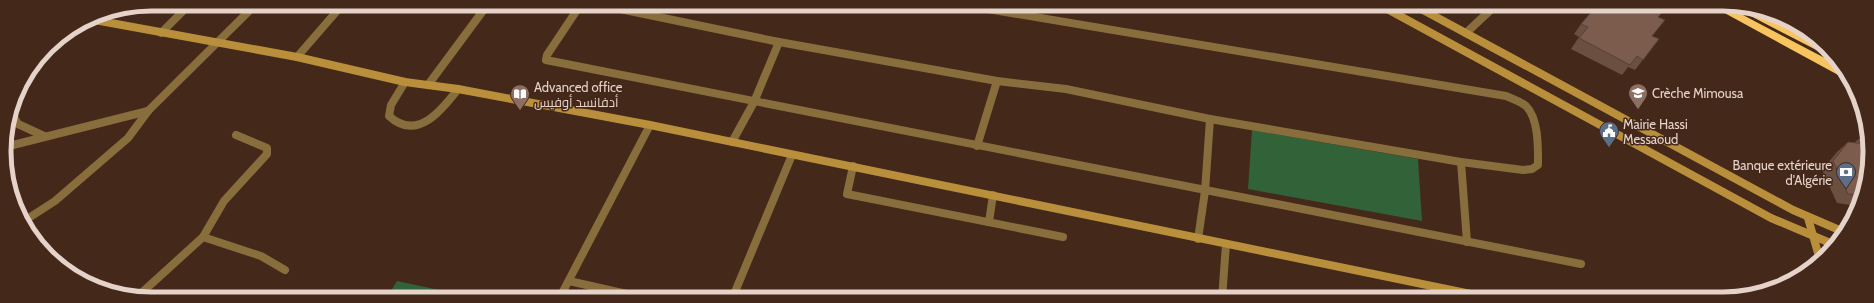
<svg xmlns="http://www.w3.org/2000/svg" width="1874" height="303" viewBox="0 0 1874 303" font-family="Cabin,Cairo,sans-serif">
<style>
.green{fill:#326237}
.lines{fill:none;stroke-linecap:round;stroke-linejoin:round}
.lane{stroke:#886e3d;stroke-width:8}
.street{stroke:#886e3d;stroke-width:8}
.secondary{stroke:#b98f3c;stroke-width:8}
.highway{fill:#f8c45f;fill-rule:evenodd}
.wall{fill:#6b4f41}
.building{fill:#7c5c4c;stroke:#574035}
.labels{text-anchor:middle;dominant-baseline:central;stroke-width:3;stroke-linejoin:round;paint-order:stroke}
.poi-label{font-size:13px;fill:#e5d2c9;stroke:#442819;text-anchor:start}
.rim{fill:none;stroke:#e5d2c9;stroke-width:5}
</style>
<rect width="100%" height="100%" fill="#442819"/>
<g class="green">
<path d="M1252,130L1418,159L1422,221L1248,189Z"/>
<path d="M397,281L463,295L461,299H386Z"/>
</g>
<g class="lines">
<g class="lane">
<path d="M297,57L343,4"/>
<path d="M405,82L391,105L389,116C417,142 442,110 458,89"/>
<path d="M203,237L261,256L285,270"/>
</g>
<g class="street">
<path d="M585,4L579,7L547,55L546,60L1581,264"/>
<path d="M596,4L779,42L997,81L1066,89L1210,119L1461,162L1523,170L1532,169L1538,165C1538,148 1539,119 1526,106C1520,101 1513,99 1506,96L958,4"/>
<path d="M161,33L190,4"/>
<path d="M1466,33L1497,4"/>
<path d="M428,85L488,4"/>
<path d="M11,113L18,124L44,136"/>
<path d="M732,142L754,102L779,42"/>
<path d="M977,146L997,81"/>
<path d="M5,147L148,111"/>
<path d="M1461,162L1467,242"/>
<path d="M853,166L847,194L1063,237"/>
<path d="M24,221L55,201L128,138L148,111L256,4"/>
<path d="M989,222L993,195"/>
<path d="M1198,239L1205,191L1210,119"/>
<path d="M569,281L649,299"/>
<path d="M137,297L203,237L224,201L267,154V148L236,135"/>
<path d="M559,299L650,125"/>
<path d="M732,299L792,155"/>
<path d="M1222,299L1226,244"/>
</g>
<g class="secondary">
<path d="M1378,4L1771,218L1835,245"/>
<path d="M1412,4L1793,210L1844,232"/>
<path d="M89,19L297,57L405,82L458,89L650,125L1495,299"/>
<path d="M1808,218L1820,260"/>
</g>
<g class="highway">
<path d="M1708,4H1722L1840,66L1846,76H1840Z"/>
<path d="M1738,6C1765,13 1818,34 1835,56H1828L1739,10Z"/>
</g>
</g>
<g class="wall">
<path d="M1611,10L1658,17L1652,36L1659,39L1635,70L1628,67L1622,75L1571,49L1579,37L1574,34L1581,24Z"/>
<path d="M1866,133L1870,161L1858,206L1837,203L1822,170L1837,152L1848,142L1856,143L1855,142Z"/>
</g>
<g class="building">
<path d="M1598,4H1600L1611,10L1615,4H1662L1667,7L1658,17L1665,20L1652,36L1659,39L1643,60L1637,56L1630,65L1579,38L1588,27L1581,24Z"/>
<path d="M1848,142L1867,144L1870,161L1861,195L1848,194L1833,161Z"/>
</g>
<defs>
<symbol id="school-pin" viewBox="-11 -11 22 30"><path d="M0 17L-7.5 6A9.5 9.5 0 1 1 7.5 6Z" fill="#8d6e63" stroke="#442819"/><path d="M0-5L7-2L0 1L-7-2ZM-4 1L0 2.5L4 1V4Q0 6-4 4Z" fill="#fff"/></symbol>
<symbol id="library-pin" viewBox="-11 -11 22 30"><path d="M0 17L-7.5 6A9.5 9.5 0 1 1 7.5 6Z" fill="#8d6e63" stroke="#442819"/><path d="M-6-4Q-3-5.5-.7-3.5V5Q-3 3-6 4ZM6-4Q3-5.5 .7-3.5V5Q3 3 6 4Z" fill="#fff"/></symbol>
<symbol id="civic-pin" viewBox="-11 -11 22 30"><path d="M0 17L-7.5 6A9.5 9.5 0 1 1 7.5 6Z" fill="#5c6f8a" stroke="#442819"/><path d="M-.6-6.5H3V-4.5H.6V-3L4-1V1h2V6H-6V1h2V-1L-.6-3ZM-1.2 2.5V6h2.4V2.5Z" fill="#fff"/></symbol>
<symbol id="bank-pin" viewBox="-11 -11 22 30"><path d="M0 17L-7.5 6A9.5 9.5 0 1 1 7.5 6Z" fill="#5c6f8a" stroke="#442819"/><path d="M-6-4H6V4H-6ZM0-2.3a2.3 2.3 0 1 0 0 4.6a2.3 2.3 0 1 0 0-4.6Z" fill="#fff"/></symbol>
</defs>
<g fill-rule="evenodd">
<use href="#school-pin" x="1627" y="82" width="22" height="30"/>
<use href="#library-pin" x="509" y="83" width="22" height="30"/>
<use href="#civic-pin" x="1598" y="120" width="22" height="30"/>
<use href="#bank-pin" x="1835" y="161" width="22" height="30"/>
</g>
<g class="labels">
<g class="poi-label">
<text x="534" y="87">Advanced office<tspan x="534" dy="15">أدفانسد أوفيس</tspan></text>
<text x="1652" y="93">Crèche Mimousa</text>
<text x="1623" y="124">Mairie Hassi<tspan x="1623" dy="15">Messaoud</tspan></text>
<text x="1832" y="165" text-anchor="end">Banque extérieure<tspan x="1832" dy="15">d'Algérie</tspan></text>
</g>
</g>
<path d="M0 0H1874V303H0ZM151 11H1723A140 140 0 0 1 1863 151V152A140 140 0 0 1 1723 292H151A140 140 0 0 1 11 152V151A140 140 0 0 1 151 11Z" fill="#442819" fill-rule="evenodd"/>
<path class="rim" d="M151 11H1723A140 140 0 0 1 1863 151V152A140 140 0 0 1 1723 292H151A140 140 0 0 1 11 152V151A140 140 0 0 1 151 11Z"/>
</svg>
